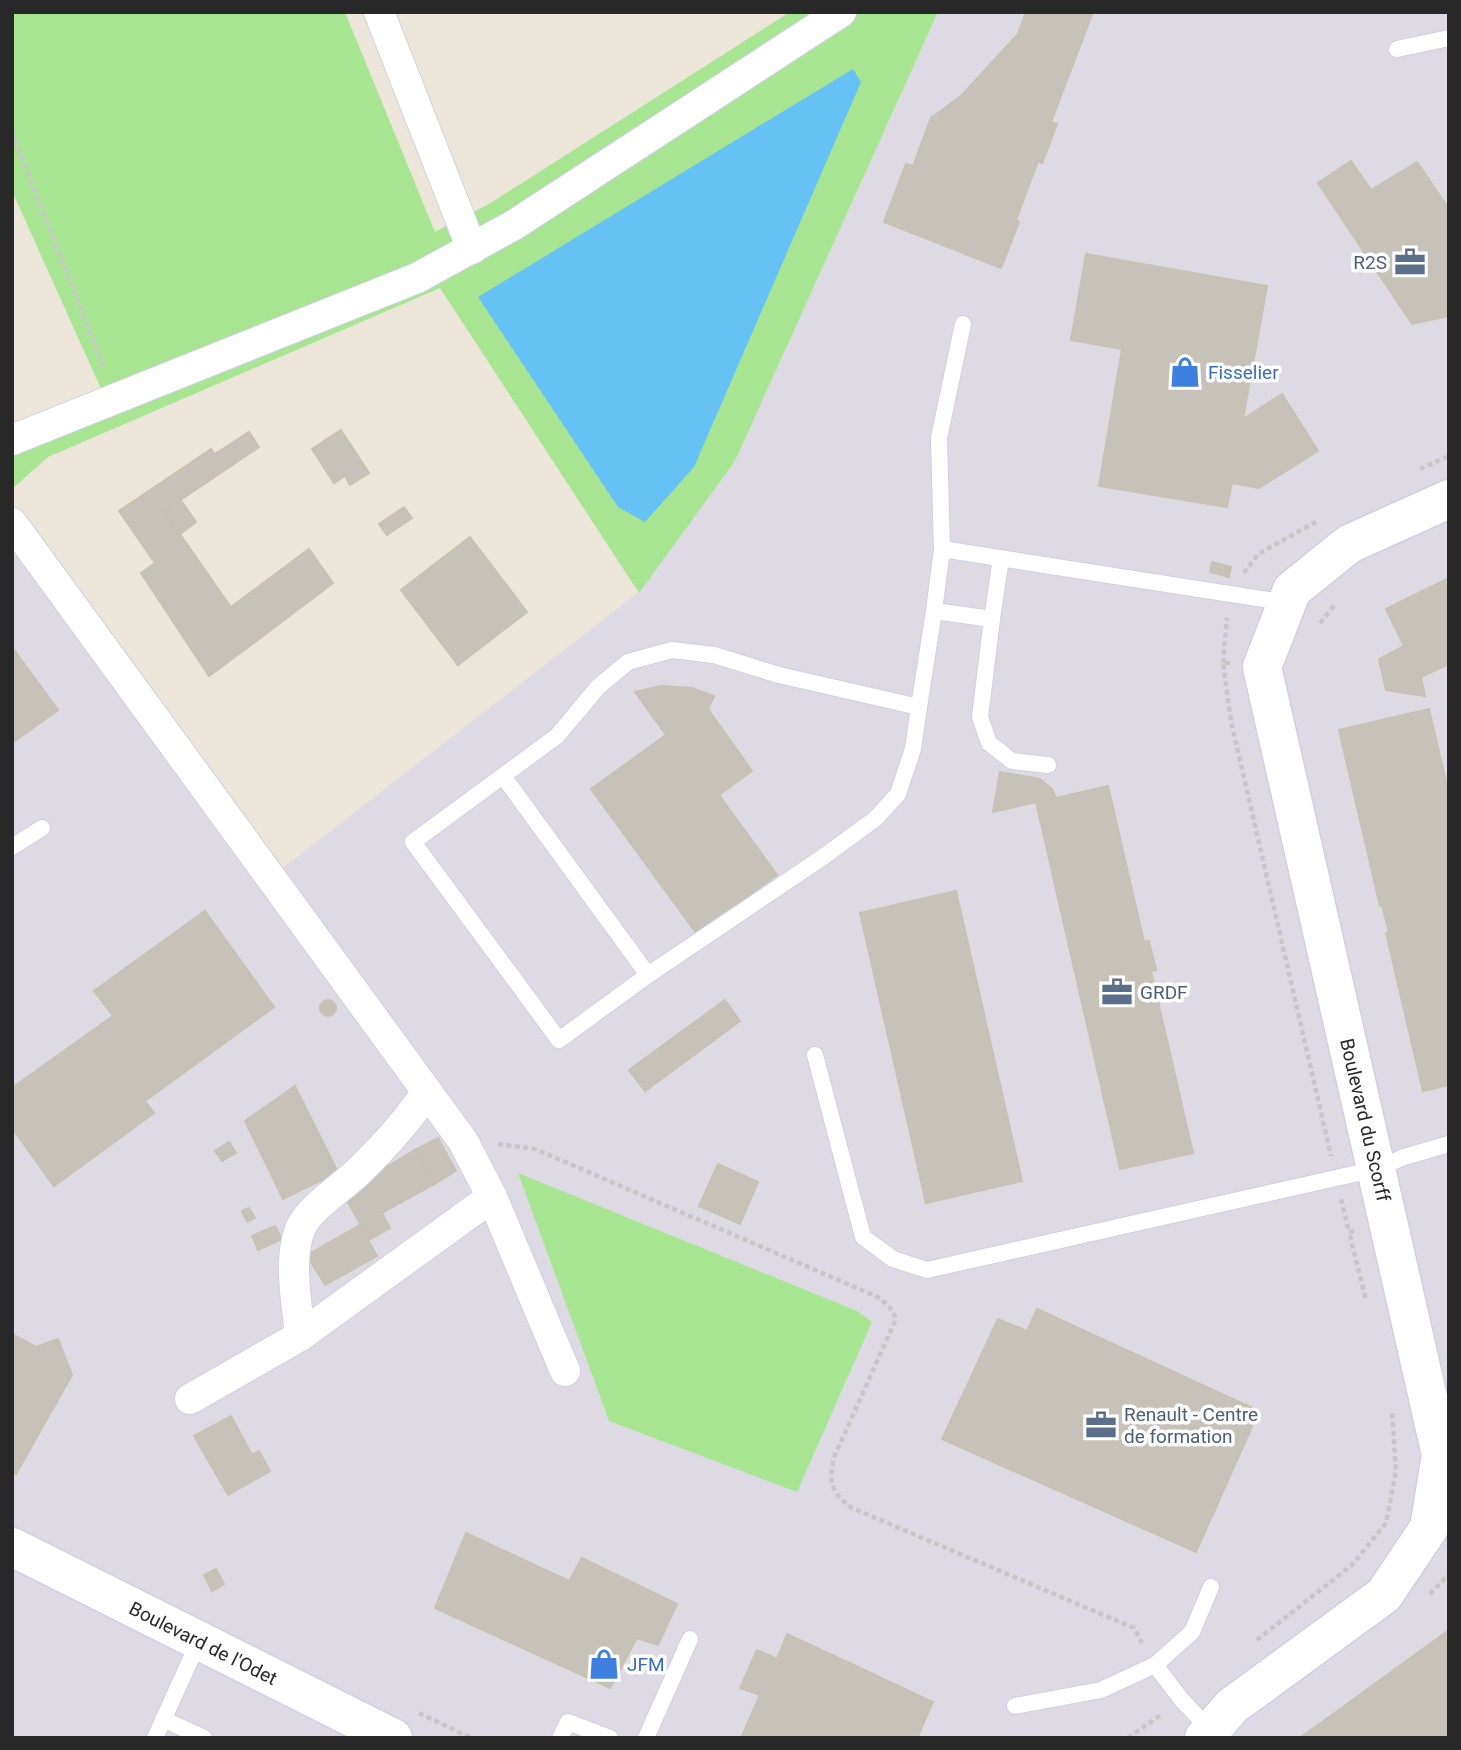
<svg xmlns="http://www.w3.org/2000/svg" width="1461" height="1750" viewBox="0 0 1461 1750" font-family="Roboto,sans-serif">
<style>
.industrial{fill:#dedae3}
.green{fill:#a7e592}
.water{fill:#66c1f4}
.building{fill:#c7c2b9;stroke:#c7c1b3;stroke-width:2}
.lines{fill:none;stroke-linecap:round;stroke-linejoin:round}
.service-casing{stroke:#ced0e2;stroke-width:18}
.minor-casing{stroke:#ced0e2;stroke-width:32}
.tertiary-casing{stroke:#ced0e2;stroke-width:41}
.path{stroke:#c7c7c7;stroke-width:4.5;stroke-dasharray:5 3.5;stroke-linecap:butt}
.service{stroke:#fff;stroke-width:16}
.minor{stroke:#fff;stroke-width:30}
.tertiary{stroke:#fff;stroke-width:38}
.labels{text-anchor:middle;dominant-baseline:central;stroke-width:7;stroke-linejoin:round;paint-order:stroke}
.service-label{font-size:19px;fill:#4e5e75;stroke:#fff;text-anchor:start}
.shop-label{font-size:19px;fill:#366cbe;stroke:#fff;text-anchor:start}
.street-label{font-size:19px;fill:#282828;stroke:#fff}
</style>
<rect width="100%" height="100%" fill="#ece5d9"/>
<path class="industrial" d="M938,12H1449V1738H12V559L18,554L261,885L639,592L735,461Z"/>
<g class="green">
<path d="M12,12H345L435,232L489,204L790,12H938L735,461L639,593L440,288L48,457L12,489V450L103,393L12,191Z"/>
<path d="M518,1173L857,1311L872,1322L797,1492L609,1421Z"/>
</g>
<path class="water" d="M853,69L861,82L694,467L645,522L618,507L478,297Z"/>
<g class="building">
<path d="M1026,12H1093L1051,122L1057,124L1042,163L1038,161L1016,220L1019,222L1001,268L884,222L906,164L913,166L931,118L961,96L1018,34Z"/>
<path d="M1351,161L1371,190L1417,162L1449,209V316L1412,324L1318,183Z"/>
<path d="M1086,254L1267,286L1243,419L1282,394L1318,451L1259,488L1232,483L1227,507L1099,486L1122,349L1071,340Z"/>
<path d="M341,430L369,473L350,485L345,476L334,483L312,449Z"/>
<path d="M249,432L259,447L164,511L255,642L209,676L141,573L155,563L119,511L211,449L215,454Z"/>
<path d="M180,499L196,522L180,534L164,511Z"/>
<path d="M404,507L412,518L387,535L379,524Z"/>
<path d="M470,537L527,612L458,665L401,590Z"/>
<path d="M309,549L333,583L255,642L231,607Z"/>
<path d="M1212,562L1231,567L1229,577L1210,572Z"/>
<path d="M1449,578V664L1421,677L1425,696L1386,690L1379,659L1404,646L1386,609Z"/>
<path d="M12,647L58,710L12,743Z"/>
<path d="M661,686L692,688L714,696L708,709L752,771L719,795L777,875L697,934L591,789L666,735L635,692Z"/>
<path d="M1429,709L1449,794V1085L1423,1091L1386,933L1389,932L1382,905L1380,906L1339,730Z"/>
<path d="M1000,772L1040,779L1052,789L1056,798L1108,786L1144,942L1149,941L1156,970L1151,971L1193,1153L1120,1169L1036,802L993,812Z"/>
<path d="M956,891L1022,1181L926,1203L860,913Z"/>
<path d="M205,911L274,1007L145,1101L154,1113L54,1186L12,1128V1088L113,1016L94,991Z"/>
<circle cx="328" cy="1008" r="8"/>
<path d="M725,1000L740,1021L645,1091L629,1070Z"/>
<path d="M295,1086L338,1172L283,1199L245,1121Z"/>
<path d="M438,1138L456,1171L434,1184L415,1150Z"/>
<path d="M229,1142L236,1153L222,1161L215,1151Z"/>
<path d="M415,1150L434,1184L382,1213L390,1228L369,1240L343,1193Z"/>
<path d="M718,1164L758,1182L740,1224L699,1206Z"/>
<path d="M249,1208L255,1218L247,1222L242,1211Z"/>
<path d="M360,1225L377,1256L325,1285L307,1255Z"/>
<path d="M275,1226L282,1239L258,1250L252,1236Z"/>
<path d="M1037,1309L1259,1411L1196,1552L942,1439L998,1319L1027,1331Z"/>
<path d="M12,1334L36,1347L58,1339L72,1375L16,1474L12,1472Z"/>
<path d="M231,1416L252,1455L259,1451L270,1471L228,1495L194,1436Z"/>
<path d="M466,1533L569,1581L582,1558L677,1604L658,1645L637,1638L610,1688L435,1608Z"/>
<path d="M216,1569L224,1584L212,1591L204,1575Z"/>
<path d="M1449,1630V1738H1300Z"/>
<path d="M787,1634L933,1702L917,1738H741L760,1695L740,1688L757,1650L777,1659Z"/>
</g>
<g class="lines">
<defs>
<g id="service">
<path d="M1397,49L1449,38"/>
<path d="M942,549L939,438L963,324"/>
<path d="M1001,558L992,619L934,611L942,549L1288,603"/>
<path d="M992,619L980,717L989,743L1012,761L1048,765"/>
<path d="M503,776L648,975L559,1040L413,842L557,736L598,687L628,662L672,650L714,655L779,675L919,707L934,611"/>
<path d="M12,847L42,828"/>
<path d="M648,975L823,857L875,819L898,794L913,749L919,707"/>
<path d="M815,1055L863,1237L893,1259L927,1270L1376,1169L1404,1157L1449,1144"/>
<path d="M1015,1706L1101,1690L1155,1665"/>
<path d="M163,1719L204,1738"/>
<path d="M1210,1730L1181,1699L1155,1665L1192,1632L1211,1587"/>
<path d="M155,1738L199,1641"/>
<path d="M560,1738L568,1722L610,1738"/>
<path d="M646,1738L690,1639"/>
</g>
<g id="minor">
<path d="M379,12L472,249"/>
<path d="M12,440L417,278L514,225L841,12"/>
<path d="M12,523L463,1141L492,1197L565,1371"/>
<path d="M300,1336C297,1302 288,1262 300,1229C308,1209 341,1188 357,1173C384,1147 406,1123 427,1092"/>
<path d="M190,1399L300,1336L492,1197"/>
</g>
<g id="tertiary">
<path id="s1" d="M12,1547L393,1738"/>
<path d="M1204,1738L1232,1706L1384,1595L1429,1528L1441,1455L1262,667L1292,590L1349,544L1449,499"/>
</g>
</defs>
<use href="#service" class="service-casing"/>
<use href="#minor" class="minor-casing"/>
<use href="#tertiary" class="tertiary-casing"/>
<g class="path">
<path d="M12,132L104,369"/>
<path d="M1420,469L1449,456"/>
<path d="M1244,573L1258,554L1316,522"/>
<path d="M1320,623L1334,606"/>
<path d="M1223,663L1227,618"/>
<path d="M1230,663H1223L1231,721L1331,1156"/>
<path d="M498,1144L535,1149L880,1298L892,1310L896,1319L835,1455C828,1481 830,1492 852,1508L1134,1628L1142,1643"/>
<path d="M1341,1199L1349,1232"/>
<path d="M1354,1231L1349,1232L1366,1300"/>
<path d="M1430,1594L1449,1574"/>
<path d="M1257,1640L1352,1565L1386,1523L1396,1471L1392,1410"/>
<path d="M419,1713L471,1738"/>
<path d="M1128,1738L1162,1714"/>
</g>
<use href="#service" class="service"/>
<use href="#minor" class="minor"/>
<use href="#tertiary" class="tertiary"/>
</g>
<defs>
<symbol id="office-bare" viewBox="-9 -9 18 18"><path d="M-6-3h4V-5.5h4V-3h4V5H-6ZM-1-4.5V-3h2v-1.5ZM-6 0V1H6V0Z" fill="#5c6f8a" stroke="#fff" stroke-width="2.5" paint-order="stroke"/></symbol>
<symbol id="shop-bare" viewBox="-9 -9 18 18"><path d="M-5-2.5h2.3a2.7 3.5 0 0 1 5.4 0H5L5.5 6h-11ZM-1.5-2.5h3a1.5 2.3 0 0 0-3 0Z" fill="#3f7fe0" stroke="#fff" stroke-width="2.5" paint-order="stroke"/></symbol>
</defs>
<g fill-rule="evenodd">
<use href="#office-bare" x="1388" y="240" width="44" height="44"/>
<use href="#shop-bare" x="1163" y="350" width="44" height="44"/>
<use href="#office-bare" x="1095" y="970" width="44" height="44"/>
<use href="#office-bare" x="1079" y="1403" width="44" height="44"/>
<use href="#shop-bare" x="582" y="1642" width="44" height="44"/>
</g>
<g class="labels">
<g class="service-label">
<text x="1387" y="262" text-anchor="end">R2S</text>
<text x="1140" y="992">GRDF</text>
<text x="1124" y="1414">Renault - Centre<tspan x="1124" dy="22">de formation</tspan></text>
</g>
<g class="shop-label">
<text x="1208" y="372">Fisselier</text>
<text x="627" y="1664">JFM</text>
</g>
<g class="street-label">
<text transform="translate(1365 1120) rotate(77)">Boulevard du Scorff</text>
<text stroke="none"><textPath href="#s1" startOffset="214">Boulevard de l'Odet</textPath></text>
</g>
</g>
<rect width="1461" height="1750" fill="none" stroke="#282828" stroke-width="28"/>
</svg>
